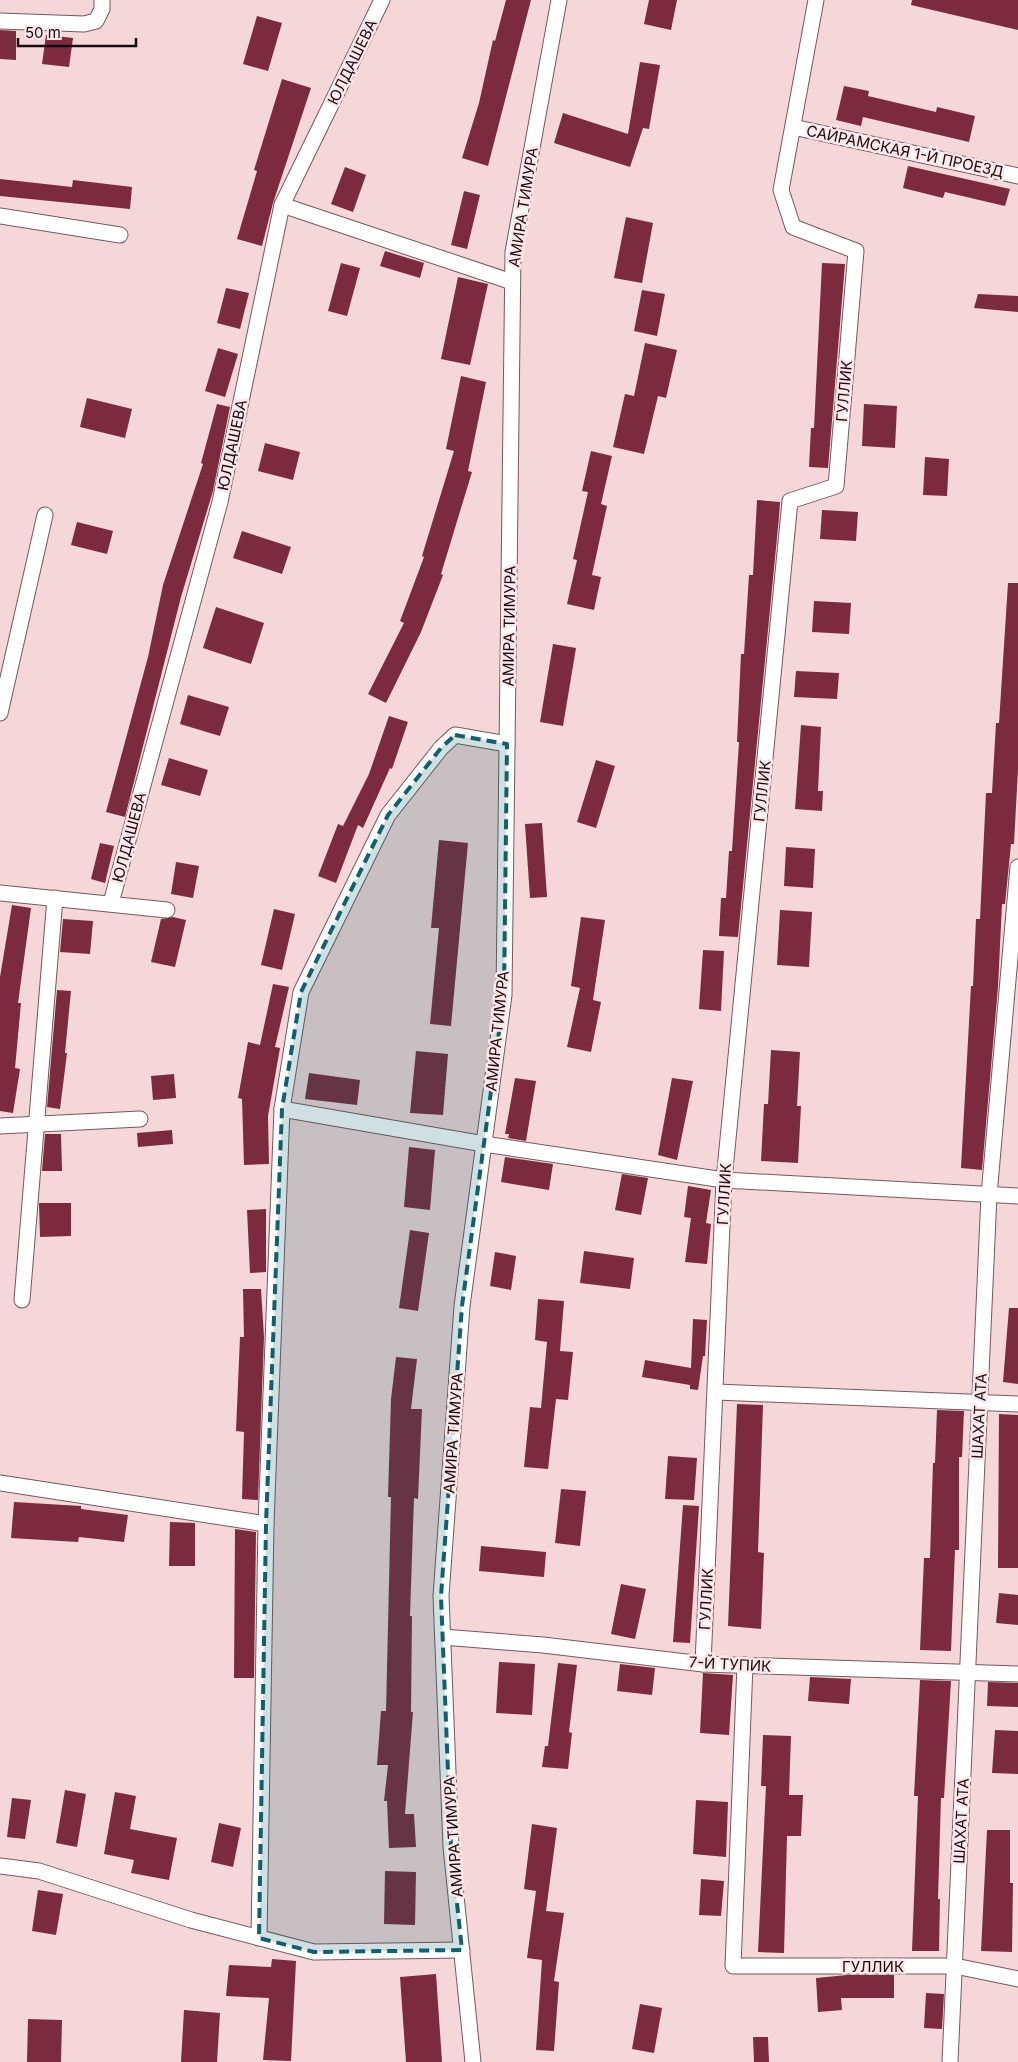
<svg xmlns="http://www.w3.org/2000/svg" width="1018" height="2062" viewBox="0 0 1018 2062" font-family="Inter,sans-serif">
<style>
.building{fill:#7c2a3d}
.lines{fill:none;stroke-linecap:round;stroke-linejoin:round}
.minor-casing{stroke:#73595d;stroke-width:17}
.minor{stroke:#fff;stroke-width:15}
.marked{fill:#13606b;fill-opacity:0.2;stroke:#13606b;stroke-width:4;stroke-dasharray:10 6;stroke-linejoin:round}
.labels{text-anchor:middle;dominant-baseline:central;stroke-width:5;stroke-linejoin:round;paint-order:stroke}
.street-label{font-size:15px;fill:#170d0f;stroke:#fee6e9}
</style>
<rect width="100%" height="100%" fill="#f5d7da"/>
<g class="building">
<path d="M506,0H531L488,166L462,158L479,103L493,40L495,41Z"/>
<path d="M649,0H677L671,30L644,24Z"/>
<path d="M912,0H1018V30L911,5Z"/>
<path d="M257,16L282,23L268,71L243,64Z"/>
<path d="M0,30L16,31V60L0,59Z"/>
<path d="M46,35L73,38L69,67L42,64Z"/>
<path d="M640,62L660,65L649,129L643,128L630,167L554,143L563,113L628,134Z"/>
<path d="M282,79L311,88L273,203L262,246L237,239L257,171L254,170Z"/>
<path d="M844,86L869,91L868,96L936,112L937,107L975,116L969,142L863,117L861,126L836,120Z"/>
<path d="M908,166L1010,189L1005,206L945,192L943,198L903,188Z"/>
<path d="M345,167L366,175L353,212L331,204Z"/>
<path d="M0,179L72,187L73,180L132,187L130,209L0,196Z"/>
<path d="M464,191L480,195L467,249L451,245Z"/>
<path d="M626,217L653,223L642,283L614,278Z"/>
<path d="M385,251L424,263L420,278L380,266Z"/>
<path d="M341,263L360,268L347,316L328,311Z"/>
<path d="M822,263L845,264L828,468L809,467L811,428H814Z"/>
<path d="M458,277L488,284L470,365L441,359Z"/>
<path d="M226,288L249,293L240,329L217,323Z"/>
<path d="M642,290L665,294L657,336L634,331Z"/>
<path d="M978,294L1018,296V312L974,308Z"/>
<path d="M645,343L677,350L666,398L658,396L644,454L613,447L625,394L634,396Z"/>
<path d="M218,348L238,354L225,397L205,391Z"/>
<path d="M461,376L486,382L468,471L472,472L441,574L443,575L421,632L386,703L368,694L404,623L400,621L424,557L422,556L454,451L446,449Z"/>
<path d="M87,398L132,409L125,438L80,427Z"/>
<path d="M217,404L230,407L213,491L181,597L125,817L106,812L148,657L163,585L203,464L201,463Z"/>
<path d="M864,404L897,406L895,448L862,446Z"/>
<path d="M265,443L300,452L293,480L258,471Z"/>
<path d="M591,451L612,456L601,504L607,506L592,575L601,577L594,610L567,604L577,560L573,559L588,492L582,491Z"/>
<path d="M925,457L949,459L947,496L923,495Z"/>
<path d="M757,500L780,502L779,517L738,937L719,936L721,898H726L729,851H732L739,742H737L741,654H744L749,575H753Z"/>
<path d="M822,510L858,512L856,541L820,539Z"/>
<path d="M77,522L113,531L107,554L71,545Z"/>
<path d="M242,531L291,547L282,574L233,558Z"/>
<path d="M1008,583H1018V769L1014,844H1011L1005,904H1002L998,987L982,1170L961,1168L971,986H973L976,919H980L986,793H992L996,723H999Z"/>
<path d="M814,601L851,603L849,634L812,632Z"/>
<path d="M216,607L264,623L251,664L203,648Z"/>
<path d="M553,644L576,648L563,726L540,722Z"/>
<path d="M796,671L839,673L837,699L794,697Z"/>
<path d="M188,695L229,707L220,736L180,724Z"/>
<path d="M389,716L408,722L392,769L390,768L363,828L358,825L336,883L318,876L338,824L343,826L369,774Z"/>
<path d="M801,725L821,727L818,791H823L822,811L795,809Z"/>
<path d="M169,758L208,770L200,796L161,785Z"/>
<path d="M596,760L615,766L596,828L577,822Z"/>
<path d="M542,823L547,897L530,898L525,824Z"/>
<path d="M439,840L468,843L451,1026L430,1024L439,928H431Z"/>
<path d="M100,843L114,846L105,883L91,879Z"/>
<path d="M786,847L815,849L813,888L784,886Z"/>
<path d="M176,862L199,866L193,898L171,894Z"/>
<path d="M12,905L31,908L18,1003H21L15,1068L20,1069L13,1113L0,1111V977Z"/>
<path d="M274,909L295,914L282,970L261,965Z"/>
<path d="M780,910L812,912L809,967L777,965Z"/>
<path d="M173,917L186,920L175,967L151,962L161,919Z"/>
<path d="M581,917L605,920L593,1000L601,1002L591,1052L567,1047L580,988L571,986Z"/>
<path d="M63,919L93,921L90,954L60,952Z"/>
<path d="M703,950L724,951L721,1011L699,1009Z"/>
<path d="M273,984L289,987L275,1047L280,1048L268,1116L269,1164L244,1165L242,1099L238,1098L248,1042L260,1045Z"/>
<path d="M57,990L71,991L65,1053H67L60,1109L47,1107Z"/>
<path d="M771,1050L800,1052L797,1106H801L798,1163L761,1161L764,1104H768Z"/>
<path d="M416,1051L448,1054L443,1115L410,1113Z"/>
<path d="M309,1073L360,1080L357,1105L305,1099Z"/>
<path d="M174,1074L176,1098L153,1100L151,1076Z"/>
<path d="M515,1078L536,1081L526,1141L508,1138L509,1134H505Z"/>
<path d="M672,1078L693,1081L677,1160L658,1155Z"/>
<path d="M172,1130L173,1144L138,1147L137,1133Z"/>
<path d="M45,1134H61L62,1171H42Z"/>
<path d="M409,1147L435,1150L430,1210L404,1207Z"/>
<path d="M505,1157L553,1164L549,1190L501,1182Z"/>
<path d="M622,1174L648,1178L641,1215L615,1210Z"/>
<path d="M688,1186L711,1190L706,1223L711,1224L707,1264L685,1262L691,1218L684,1217Z"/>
<path d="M39,1203H71V1236L40,1237Z"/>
<path d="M266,1209V1272L250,1273L247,1210Z"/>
<path d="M410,1230L429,1233L418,1311L399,1308Z"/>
<path d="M584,1251L634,1258L630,1289L580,1283Z"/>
<path d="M495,1252L516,1256L511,1290L490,1286Z"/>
<path d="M243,1289H261L264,1337L258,1500L242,1499L244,1432L236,1431L240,1337H244Z"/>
<path d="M538,1299L564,1301L560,1351L573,1352L568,1400L556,1399L548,1469L524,1467L530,1407L541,1408L547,1342L535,1340Z"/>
<path d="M1009,1308H1018V1384L1003,1382Z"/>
<path d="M693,1319L707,1320L705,1356H703L698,1390L690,1389V1385L642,1377L645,1360L691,1368Z"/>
<path d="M396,1357L417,1359L411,1409H422L418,1499L414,1498L410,1616H412L411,1712H413L405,1814H414L416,1847L389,1848L387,1801H384L388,1765H377L381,1711H386L391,1497H388L391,1399Z"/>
<path d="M737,1404L763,1405L758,1552L764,1553L761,1629L728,1626Z"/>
<path d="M937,1410L964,1411L962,1457H959V1550H955L951,1651L920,1650L924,1558H930L933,1463H935Z"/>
<path d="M999,1414L1018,1415V1568H998Z"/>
<path d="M668,1456L697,1458L694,1500L665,1499Z"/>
<path d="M561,1489L586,1491L580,1546L555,1543Z"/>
<path d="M14,1502L81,1506V1509L128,1515L124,1542L79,1537L78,1542L11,1538Z"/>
<path d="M683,1505L699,1506L690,1643L673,1642Z"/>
<path d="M170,1522L195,1523V1566H169Z"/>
<path d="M235,1529L256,1532L254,1678H234Z"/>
<path d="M481,1546L546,1552L544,1577L479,1571Z"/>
<path d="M621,1584L646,1589L635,1639L611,1634Z"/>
<path d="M999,1593L1018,1595V1625L996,1623Z"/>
<path d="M499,1662L535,1664L532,1715L496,1713Z"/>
<path d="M558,1663L577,1665L569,1732L572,1733L568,1769L542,1767L545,1746H548Z"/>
<path d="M620,1664L655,1668L652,1695L617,1691Z"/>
<path d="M703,1673L733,1675L729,1735L700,1733Z"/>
<path d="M810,1677L851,1679L849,1704L808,1701Z"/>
<path d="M920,1680L951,1681L944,1798H941L938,1899H940L939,1951H912L918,1796H914Z"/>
<path d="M988,1682L1018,1683V1707L987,1706Z"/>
<path d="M995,1730L1018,1731V1774L992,1773Z"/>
<path d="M763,1735L791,1736L789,1795H803L801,1836H787L784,1953L758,1952L766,1786H761Z"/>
<path d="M65,1790L86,1794L77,1847L56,1843Z"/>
<path d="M115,1792L136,1796L130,1829L177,1838L169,1880L131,1873L134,1860L104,1854Z"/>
<path d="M12,1798L31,1800L25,1839L7,1837Z"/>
<path d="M696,1800L728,1802L726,1857L693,1854Z"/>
<path d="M219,1823L241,1828L233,1867L211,1862Z"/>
<path d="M532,1824L557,1828L546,1911L564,1913L554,1981L559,1982L554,2051L536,2050L542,1960L527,1958L536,1891L524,1889Z"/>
<path d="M987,1830H1010V1883H1013L1012,1952L981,1951Z"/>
<path d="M385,1871L416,1872L415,1925L384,1924Z"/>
<path d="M701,1879L724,1881L721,1916L699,1915Z"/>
<path d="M38,1890L63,1894L56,1935L32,1931Z"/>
<path d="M272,1959L296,1961L291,2061L263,2060L269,1998L226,1996L229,1965L271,1967Z"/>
<path d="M436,1974L442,2062H406L400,1977Z"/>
<path d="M847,1975H894V1998H841L842,2010L818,2012L816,1978Z"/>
<path d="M926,1993L944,1994L942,2029L924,2028Z"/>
<path d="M640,2004L662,2008L654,2053L632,2049Z"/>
<path d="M184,2010L220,2013L217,2062H181Z"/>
<path d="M28,2019L62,2020L61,2062H27Z"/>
<path d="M753,2037H768L769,2062H754Z"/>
</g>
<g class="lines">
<defs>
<g id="minor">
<path d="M0,21L84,24L96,21L102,9V0"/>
<path d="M793,127L1018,176"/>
<path d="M282,205L512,282"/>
<path d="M0,216L120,235"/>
<path d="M0,713L45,515"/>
<path d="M0,893L167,910"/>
<path d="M111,903L220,502L282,205L382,0"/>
<path d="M282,1109L484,1144L724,1180L1018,1196"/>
<path d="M0,1126L140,1119"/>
<path d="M22,1300L55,898"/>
<path d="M716,1392L1018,1404"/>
<path d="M0,1483L266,1524"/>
<path d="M443,1637L543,1645L703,1664L1018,1674"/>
<path d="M703,1664L724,1180L790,501L836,486L856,251L793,227L781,190L816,0"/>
<path d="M745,1665L733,1966H955L1018,1979"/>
<path d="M0,1866L39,1871L191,1920L314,1952L462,1950"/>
<path d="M259,1938L266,1524L282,1109L301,992L388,815L441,748L455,735L507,744"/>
<path d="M473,2062L451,1847L441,1596L462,1306L504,995L513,252L559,0"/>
<path d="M950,2062L989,1195L1018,867"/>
</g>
</defs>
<use href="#minor" class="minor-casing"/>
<use href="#minor" class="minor"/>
</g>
<path class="marked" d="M455,735L507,744L504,995L462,1306L441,1596L451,1847L462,1950L314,1952L259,1938L266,1524L282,1109L301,992L388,815L441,748Z"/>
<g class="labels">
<g class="street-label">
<text transform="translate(352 62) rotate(-64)">ЮЛДАШЕВА</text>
<text transform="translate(905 151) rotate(12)">САЙРАМСКАЯ 1-Й ПРОЕЗД</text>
<text transform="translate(523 207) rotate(-81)">АМИРА ТИМУРА</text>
<text transform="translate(844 391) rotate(-85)">ГУЛЛИК</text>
<text transform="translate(232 445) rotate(-78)">ЮЛДАШЕВА</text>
<text transform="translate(509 626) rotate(-89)">АМИРА ТИМУРА</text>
<text transform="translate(762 791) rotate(-84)">ГУЛЛИК</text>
<text transform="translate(129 837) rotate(-75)">ЮЛДАШЕВА</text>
<text transform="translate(497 1031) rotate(-84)">АМИРА ТИМУРА</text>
<text transform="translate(724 1194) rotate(-87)">ГУЛЛИК</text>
<text transform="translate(979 1416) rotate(-87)">ШАХАТ АТА</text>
<text transform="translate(453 1433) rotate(-86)">АМИРА ТИМУРА</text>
<text transform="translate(706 1599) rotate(-87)">ГУЛЛИК</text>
<text transform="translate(730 1664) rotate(3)">7-Й ТУПИК</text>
<text transform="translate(961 1821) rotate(-87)">ШАХАТ АТА</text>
<text transform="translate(453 1837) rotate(-94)">АМИРА ТИМУРА</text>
<text x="873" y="1966">ГУЛЛИК</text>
</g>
</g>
<path d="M18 38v8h118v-8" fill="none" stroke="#170d0f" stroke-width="2.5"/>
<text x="25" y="38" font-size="15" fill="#170d0f" stroke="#fee6e9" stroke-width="4" paint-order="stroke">50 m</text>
</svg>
